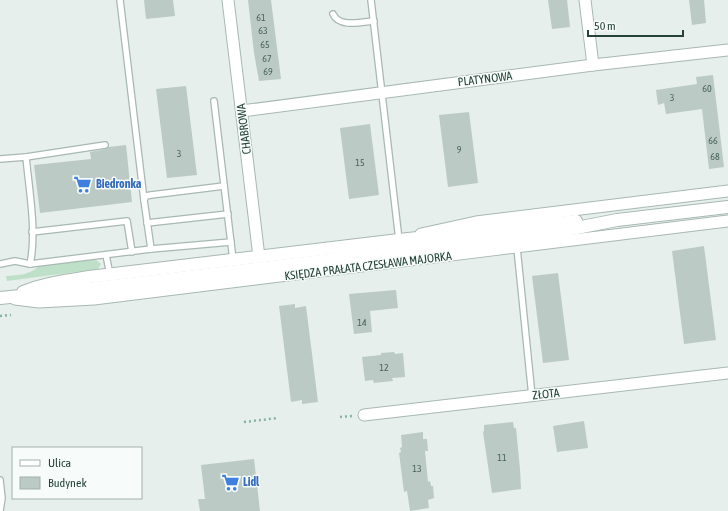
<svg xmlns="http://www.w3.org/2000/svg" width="728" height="511" viewBox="0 0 728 511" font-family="'Asap Condensed',sans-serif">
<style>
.green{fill:#bfe0c8}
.building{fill:#bbcac4}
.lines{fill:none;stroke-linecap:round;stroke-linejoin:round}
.service-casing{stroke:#a8b8b2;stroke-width:8}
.minor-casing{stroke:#a8b8b2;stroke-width:13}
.tertiary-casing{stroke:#a8b8b2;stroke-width:14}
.path{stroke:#86b3a5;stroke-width:2.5;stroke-dasharray:2 3;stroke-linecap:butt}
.service{stroke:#fff;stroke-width:5.5}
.minor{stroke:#fff;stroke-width:11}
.tertiary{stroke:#fff;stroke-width:12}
.labels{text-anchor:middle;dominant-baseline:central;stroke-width:3;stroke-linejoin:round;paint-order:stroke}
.number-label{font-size:10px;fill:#4a645c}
.street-label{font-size:12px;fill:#24423a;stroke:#f7fbf9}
.shop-label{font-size:12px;font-weight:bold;fill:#366cbe;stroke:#f7fbf9;text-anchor:start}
</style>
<rect width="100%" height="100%" fill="#e6efeb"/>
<path class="green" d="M96,260L101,264L98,269L7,281L6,276C19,275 31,275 40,265Z"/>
<g class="building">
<path d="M144,0H173L175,16L146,19Z"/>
<path d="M248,0H271L281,79L259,81L254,53Z"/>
<path d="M548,0H567L570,27L552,29Z"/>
<path d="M689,0H704L706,23L692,25Z"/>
<path d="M713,75L724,167L709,169L702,109L666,114L664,103L658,105L656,90L697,84L696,77Z"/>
<path d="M186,86L197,175L167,178L156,89Z"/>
<path d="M469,112L478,183L448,187L439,115Z"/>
<path d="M370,124L379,195L349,199L340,128Z"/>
<path d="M126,145L132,202L40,213L34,165L91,159L90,152L106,149L109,147Z"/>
<path d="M704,246L716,340L684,344L672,251Z"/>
<path d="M558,273L569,360L543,363L532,276Z"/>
<path d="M396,290L398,308L370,311L372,332L354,334L349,294Z"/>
<path d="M295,304V308L306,306L318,402L302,404V400L291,402L279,306Z"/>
<path d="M394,352L395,354L403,353L405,377L392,378L393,381L374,383L373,380L365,381L362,357L381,355V353Z"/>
<path d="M584,421L588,448L557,452L553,426Z"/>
<path d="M513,422L514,428H516L520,469L521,489L492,493L483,432L484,431V425Z"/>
<path d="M423,432V439H427L428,451H425L428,482L430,481L431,486H433L434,498L428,500L429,508L410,511L407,491L404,492L399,453L401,452L400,448L402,447L401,435Z"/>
<path d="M254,459L260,511H200L198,499H205L201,465Z"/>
</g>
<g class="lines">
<defs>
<g id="service">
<path d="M120,0L144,200"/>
<path d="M371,0L399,240"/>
<path d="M333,14C339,28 362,22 374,21"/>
<path d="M214,101L233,260"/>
<path d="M26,157L105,145"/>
<path d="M0,159L26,157C29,189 37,233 30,264"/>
<path d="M224,186L151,195L146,196L144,200L151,249L231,242"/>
<path d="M147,223L228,214"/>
<path d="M32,232L127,221L132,252"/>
<path d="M517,248L532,396"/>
<path d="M106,255L110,275"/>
<path d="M0,264L15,261L30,264L151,249"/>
<path d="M0,480L2,498L0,511"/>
</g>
<g id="minor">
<path d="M228,0L259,257"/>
<path d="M585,0L593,65"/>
<path d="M242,111L593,65L728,50"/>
<path d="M421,234L476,222L728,191"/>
<path d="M15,299L39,302L94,299L728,221"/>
<path d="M364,415L728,373"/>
</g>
<g id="tertiary">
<path d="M23,292C45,283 67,281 89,277L399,240L576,221"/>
<path d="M0,298L79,290L546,234L617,220L728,207"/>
</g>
</defs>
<use href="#service" class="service-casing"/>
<use href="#minor" class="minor-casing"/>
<use href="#tertiary" class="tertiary-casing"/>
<g class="path">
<path d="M0,316L11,315"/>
<path d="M340,417L353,416"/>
<path d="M244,422L278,418"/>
</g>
<use href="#service" class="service"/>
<use href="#minor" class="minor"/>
<use href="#tertiary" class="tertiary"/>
</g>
<defs>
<symbol id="supermarket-bare" viewBox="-9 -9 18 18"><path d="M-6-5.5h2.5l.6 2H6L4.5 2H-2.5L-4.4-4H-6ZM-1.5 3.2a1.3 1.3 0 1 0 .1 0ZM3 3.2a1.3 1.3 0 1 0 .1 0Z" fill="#3f7fe0" stroke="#f7fbf9" stroke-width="2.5" paint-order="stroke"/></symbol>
</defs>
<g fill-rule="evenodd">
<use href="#supermarket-bare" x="70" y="172" width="25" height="25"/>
<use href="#supermarket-bare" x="218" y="470" width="25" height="25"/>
</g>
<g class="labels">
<g class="number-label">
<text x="261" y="17">61</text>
<text x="263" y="30">63</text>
<text x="265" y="44">65</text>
<text x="267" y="58">67</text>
<text x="268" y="71">69</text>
<text x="707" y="88">60</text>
<text x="672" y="97">3</text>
<text x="713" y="140">66</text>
<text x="459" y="149">9</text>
<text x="179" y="153">3</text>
<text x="715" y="156">68</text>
<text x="360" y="162">15</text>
<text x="362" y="322">14</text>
<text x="384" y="367">12</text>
<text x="502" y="457">11</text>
<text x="417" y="468">13</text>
</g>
<g class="street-label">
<text transform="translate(485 79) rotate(-7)">PLATYNOWA</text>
<text transform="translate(244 129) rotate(-97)">CHABROWA</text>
<text transform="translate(368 266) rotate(-7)">KSIĘDZA PRAŁATA CZESŁAWA MAJORKA</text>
<text transform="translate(546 394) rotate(-6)">ZŁOTA</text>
</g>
<g class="shop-label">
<text x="96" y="184">Biedronka</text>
<text x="243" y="482">Lidl</text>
</g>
</g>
<rect x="12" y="447" width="130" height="52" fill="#f7fbf9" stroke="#a3b1ad"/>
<rect x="20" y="460" width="20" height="6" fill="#ffffff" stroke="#a3b1ad"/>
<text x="48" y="467" font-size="12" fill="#24423a">Ulica</text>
<rect x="20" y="477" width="20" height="12" fill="#bbcac4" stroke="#a3b1ad"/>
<text x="48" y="487" font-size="12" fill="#24423a">Budynek</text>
<path d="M588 30v6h95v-6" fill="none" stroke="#24423a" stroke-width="2"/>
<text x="594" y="30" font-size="12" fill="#24423a" stroke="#f7fbf9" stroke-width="3" paint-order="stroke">50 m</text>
</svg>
